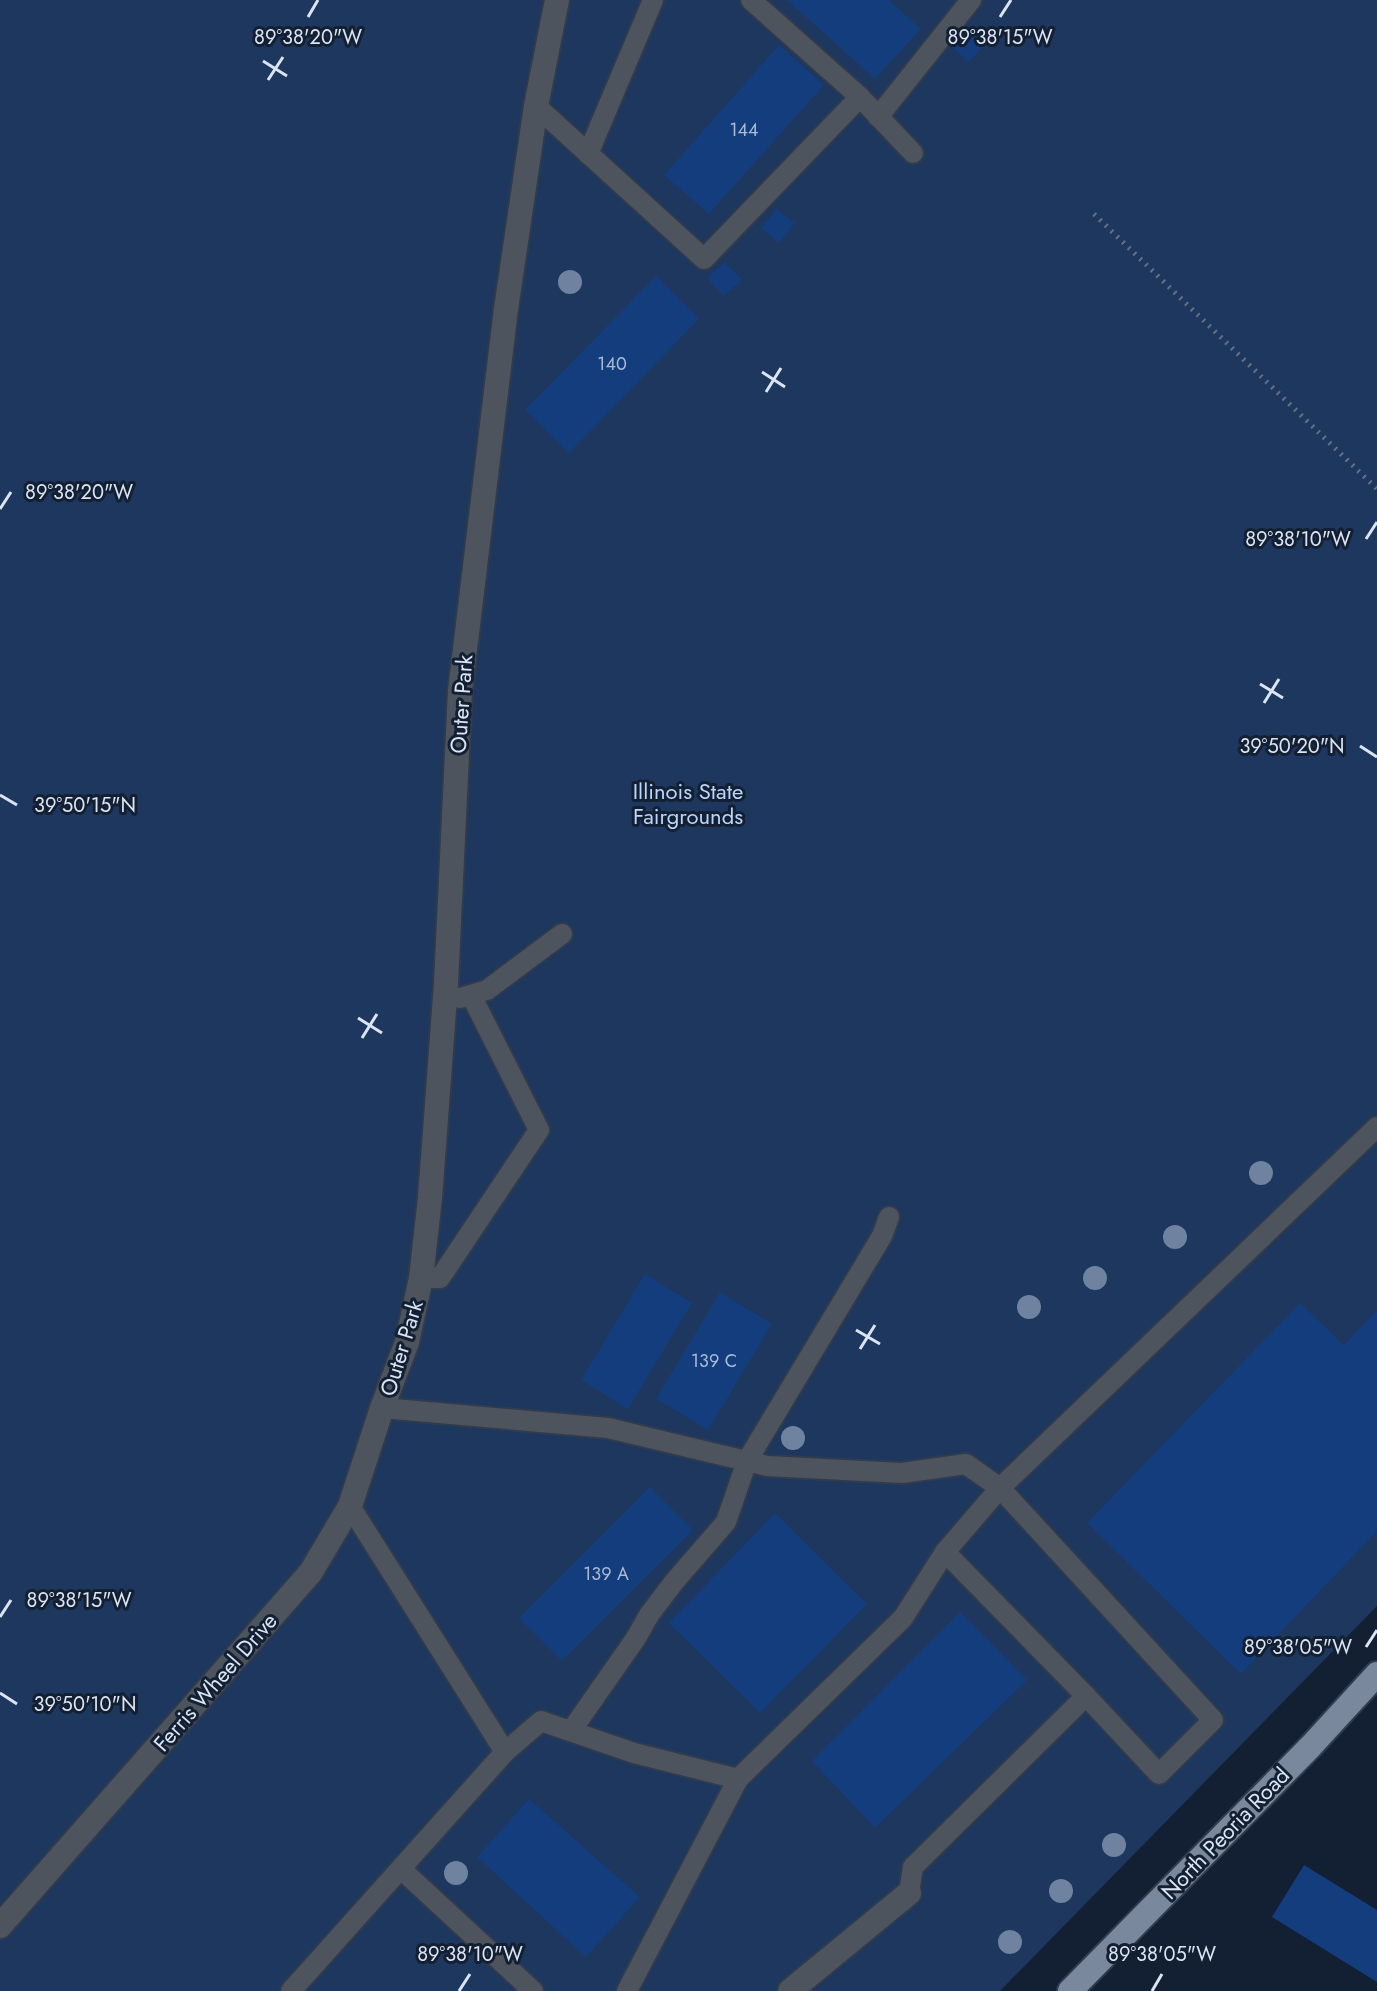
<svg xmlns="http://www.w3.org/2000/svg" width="1377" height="1991" viewBox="0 0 1377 1991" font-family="Jost,sans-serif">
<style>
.green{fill:#1e375e}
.building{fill:#133d7d}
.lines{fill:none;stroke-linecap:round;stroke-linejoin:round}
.lane-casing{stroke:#2f3b4e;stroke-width:24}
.street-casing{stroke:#2f3b4e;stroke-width:28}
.primary-casing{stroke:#2f3b4e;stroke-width:28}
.path{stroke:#657081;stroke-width:5;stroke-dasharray:2 6;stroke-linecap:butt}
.lane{stroke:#4d545e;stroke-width:20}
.street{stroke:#4d545e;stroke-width:24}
.primary{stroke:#7a889d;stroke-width:24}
.tree{fill:#6f83a0}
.ticks{fill:none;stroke:#dbe4f2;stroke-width:3}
.labels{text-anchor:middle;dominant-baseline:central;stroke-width:6;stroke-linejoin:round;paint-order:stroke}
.number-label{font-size:18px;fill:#a9bad5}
.street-label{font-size:22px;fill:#dbe4f2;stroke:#132033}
.park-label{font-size:22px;fill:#bbd4fa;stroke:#132033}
.ticks-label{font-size:20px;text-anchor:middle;fill:#dbe4f2;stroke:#132033;stroke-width:6;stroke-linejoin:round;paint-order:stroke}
</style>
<rect width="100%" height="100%" fill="#132033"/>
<path class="green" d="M0,0H1377V1606L1000,1991H0Z"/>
<g class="building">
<path d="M787,0H889L921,29L875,79Z"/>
<path d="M966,28L985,44L969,62L951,46Z"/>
<path d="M779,45L824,85L709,214L664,175Z"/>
<path d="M776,209L795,223L779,243L761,228Z"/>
<path d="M725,262L742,280L723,296L707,278Z"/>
<path d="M656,276L699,319L569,453L525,410Z"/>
<path d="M645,1274L692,1303L628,1409L581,1380Z"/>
<path d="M720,1292L772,1324L708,1430L656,1399Z"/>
<path d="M1300,1303L1344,1345L1377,1310V1531L1241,1674L1087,1523Z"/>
<path d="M650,1487L693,1530L562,1661L519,1618Z"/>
<path d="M775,1513L867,1604L760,1713L669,1623Z"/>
<path d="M960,1612L1027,1680L875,1828L812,1761Z"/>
<path d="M529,1799L640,1897L586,1957L477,1857Z"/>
<path d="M1304,1865L1377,1910V1982L1272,1917Z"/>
</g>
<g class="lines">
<defs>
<g id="lane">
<path d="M751,0L860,97L913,153"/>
<path d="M536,106L704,259L860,97"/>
<path d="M878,117L971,0"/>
<path d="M588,154L653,0"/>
<path d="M460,998L487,990L562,934"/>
<path d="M421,1278H440L539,1130L471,995"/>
<path d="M382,1408L608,1428L767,1466L902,1473L966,1464L1000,1488L1213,1720L1159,1774L1086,1696"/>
<path d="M571,1731L636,1638L649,1615L674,1582L726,1522L747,1461L882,1236L889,1217"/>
<path d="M505,1752L541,1721L634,1753L738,1779L627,1991"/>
<path d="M738,1779L903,1618L945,1552L1000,1488L1377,1127"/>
<path d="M401,1869L533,1991"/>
<path d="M909,1893L913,1867L1086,1696L945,1552"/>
<path d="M291,1991L505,1752L350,1506"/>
</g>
<g id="street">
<path d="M0,1926L311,1572L350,1506L382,1408L407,1342L421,1278L430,1198L446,984L460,691L506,309L536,106L557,0"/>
<path d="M790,1991L909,1893"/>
</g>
<path id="primary" d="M1070,1991L1311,1746L1377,1674"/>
</defs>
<use href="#lane" class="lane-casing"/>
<use href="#street" class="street-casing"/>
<use href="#primary" class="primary-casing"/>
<path class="path" d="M1094,214L1377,489"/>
<use href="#lane" class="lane"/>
<use href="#street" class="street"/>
<use href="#primary" class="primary"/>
</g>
<g class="tree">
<circle cx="570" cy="282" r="12"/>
<circle cx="1261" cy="1173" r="12"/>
<circle cx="1175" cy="1237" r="12"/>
<circle cx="1095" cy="1278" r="12"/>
<circle cx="1029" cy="1307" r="12"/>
<circle cx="793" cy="1438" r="12"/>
<circle cx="1114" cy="1845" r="12"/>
<circle cx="456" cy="1873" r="12"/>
<circle cx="1061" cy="1891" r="12"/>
<circle cx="1010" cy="1942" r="12"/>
</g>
<path class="ticks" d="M308,17L318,0M1000,17L1011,0M263,61L287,76M268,80L283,57M762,372L785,387M766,392L781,368M0,509L11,492M1366,539L1377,522M1260,684L1283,698M1264,703L1279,679M1360,746L1377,757M0,795L17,805M358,1018L382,1033M362,1038L377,1014M856,1330L880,1344M860,1349L875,1325M0,1617L11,1600M1366,1647L1377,1630M0,1693L17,1704M459,1991L470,1974M1152,1991L1162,1974"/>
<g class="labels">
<g class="number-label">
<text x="744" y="130">144</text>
<text x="612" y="364">140</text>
<text x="714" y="1361">139 C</text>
<text x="606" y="1574">139 A</text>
</g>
<g class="street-label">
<text transform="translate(461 704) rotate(-86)">Outer Park</text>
<text transform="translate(401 1348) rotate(-73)">Outer Park</text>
<text transform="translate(215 1682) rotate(-49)">Ferris Wheel Drive</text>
<text transform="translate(1225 1833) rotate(-46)">North Peoria Road</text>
</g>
<g class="park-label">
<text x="688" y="791">Illinois State<tspan x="688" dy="25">Fairgrounds</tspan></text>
</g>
</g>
<g class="ticks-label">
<text x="308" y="44">89°38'20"W</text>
<text x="1000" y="44">89°38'15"W</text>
<text x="79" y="499">89°38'20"W</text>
<text x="1298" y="546">89°38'10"W</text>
<text x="1292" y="753">39°50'20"N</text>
<text x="85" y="812">39°50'15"N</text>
<text x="79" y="1607">89°38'15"W</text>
<text x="1298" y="1654">89°38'05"W</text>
<text x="85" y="1711">39°50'10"N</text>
<text x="470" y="1961">89°38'10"W</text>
<text x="1162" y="1961">89°38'05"W</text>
</g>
</svg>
